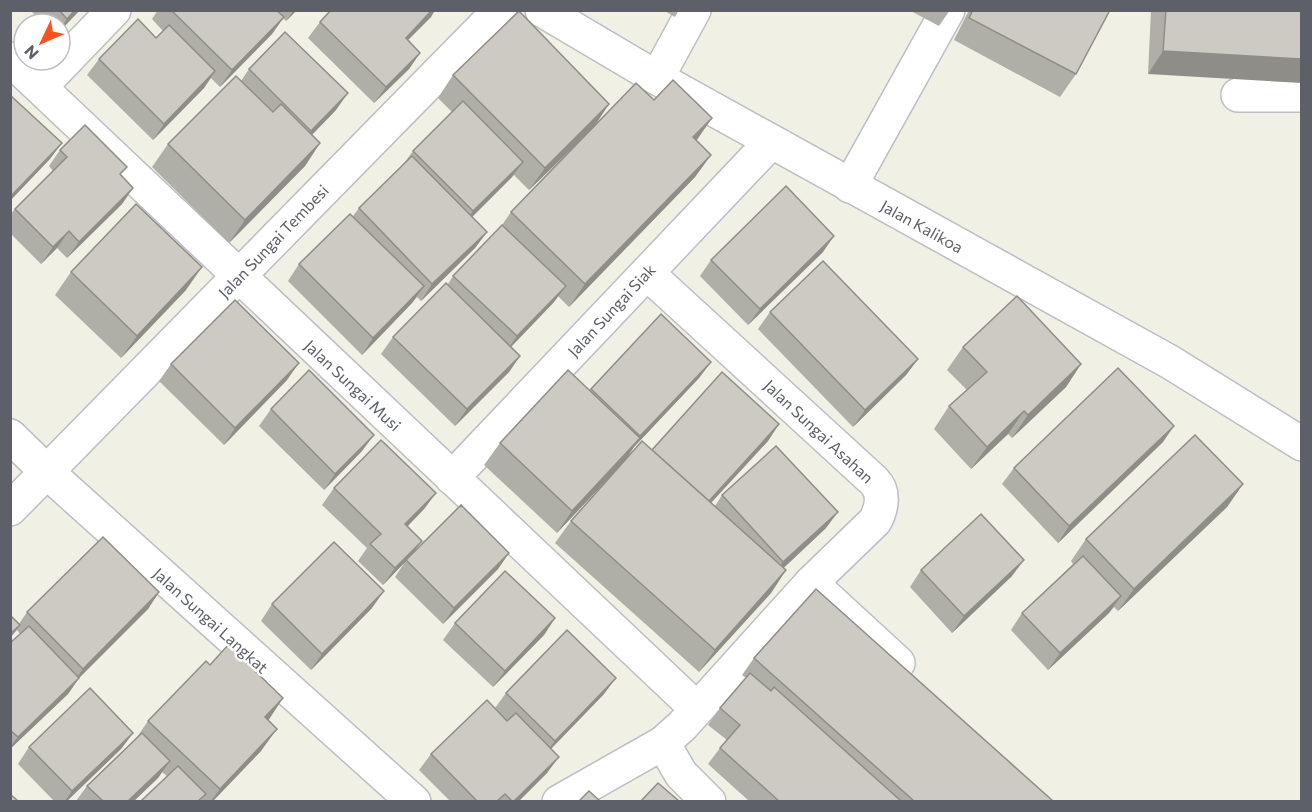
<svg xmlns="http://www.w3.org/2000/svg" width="1312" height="812" viewBox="0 0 1312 812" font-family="Commissioner,sans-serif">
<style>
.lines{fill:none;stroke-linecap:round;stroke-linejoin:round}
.street-casing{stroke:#bdbec5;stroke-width:36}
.street{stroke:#fff;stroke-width:33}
.wall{fill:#afaea7}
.shaded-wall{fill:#8f8d88}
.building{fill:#cccac2;stroke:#8f8d88;stroke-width:1.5}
.labels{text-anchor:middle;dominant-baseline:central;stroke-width:5;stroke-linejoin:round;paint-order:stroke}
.street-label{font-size:16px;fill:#5d6068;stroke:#fff}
</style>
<rect width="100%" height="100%" fill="#f1f0e5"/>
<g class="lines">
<defs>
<g id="street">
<path d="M542,10L657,78L1170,362L1302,444"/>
<path d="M10,59L697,709"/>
<path d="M657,78L694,10"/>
<path d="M40,87L114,10"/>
<path d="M1238,95H1302"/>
<path d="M850,186L948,10"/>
<path d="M10,436L47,472L414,802"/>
<path d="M452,478L771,142"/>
<path d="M10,509L500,10"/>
<path d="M811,583L898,663"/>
<path d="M663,743L681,774L709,802"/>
<path d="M559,802L663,743L682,726L811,583L875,521C882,508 885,492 874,481L647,273"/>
</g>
</defs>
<use href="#street" class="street-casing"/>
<use href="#street" class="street"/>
</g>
<g class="wall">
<path d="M30,10H80L60,31V24H44Z"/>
<path d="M158,10H297L286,21L283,18L272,34L220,87L211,78L204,88L153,140L87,75L99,59L156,38L163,31L152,19Z"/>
<path d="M331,10H435L431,17L408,40L420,53L409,69L374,103L308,38L320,22Z"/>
<path d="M663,10H679L675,17Z"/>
<path d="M909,10H950L939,26Z"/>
<path d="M969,10H1110L1076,74L1060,97L954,40Z"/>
<path d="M1151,10H1302L1148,74Z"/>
<path d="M249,69L336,110L312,135L320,143L305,166L229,243L152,167L168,144L241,81Z"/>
<path d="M453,75L609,104L594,126L654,100L712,118L696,141L711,155L695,177L569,307L558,296L554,302L511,347L520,356L509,372L455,426L381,354L393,337L448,284L453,276L502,225L511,212L590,131L529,190L514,175L472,217L487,232L475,248L421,301L417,297L412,303L362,355L288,281L299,264L353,216L359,208L402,166L413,151L452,112L438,98Z"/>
<path d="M60,150L121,175L133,188L122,204L67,258L57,248L41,264L10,233V215L15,209L53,171L49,166Z"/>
<path d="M823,252L748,325L700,276L711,260Z"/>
<path d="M71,272L186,290L121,358L55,295Z"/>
<path d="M770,312L918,359L906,375L853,427L758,329Z"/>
<path d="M963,347L1081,364L1066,387L1012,438L1008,434L971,469L934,429L949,406L967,390L947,370Z"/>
<path d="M711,362L699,378L634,447L557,533L484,465L500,443L589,390L591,389Z"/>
<path d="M171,364L287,380L224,445L159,381Z"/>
<path d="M271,409L362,451L324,490L259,426Z"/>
<path d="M779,424L768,441L711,503L715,506L722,495L826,528L783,568L786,570L771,593L699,672L555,543L571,521L652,450Z"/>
<path d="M1163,442L1058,543L1002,484L1014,468Z"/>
<path d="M1243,484L1227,507L1118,611L1114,607L1109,613L1048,670L1011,630L1022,613L1073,564L1071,561L1086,539Z"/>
<path d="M334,488L436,493L424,509L407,527L422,541L411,556L509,553L498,569L443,624L395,577L405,562L383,585L358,561L367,548L322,505Z"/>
<path d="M921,570L1012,576L952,633L910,587Z"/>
<path d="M159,592L148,609L79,678L68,694L10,749V643L20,634L17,630L10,638V615L19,624L27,612Z"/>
<path d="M272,604L372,608L311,670L261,621Z"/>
<path d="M555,618L544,635L493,687L443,640L455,623Z"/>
<path d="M754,658L1053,801H749L708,764L720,748L727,740L708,725L720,708L746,678L742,675Z"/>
<path d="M210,665L268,720L261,751L213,801H141L167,776L162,772L158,778L134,801H76L87,786L135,740L148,721Z"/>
<path d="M506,693L604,694L551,749L547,773L519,801H450L419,770L431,754L495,708Z"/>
<path d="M133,733L121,749L67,801H54L18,764L29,747Z"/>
</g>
<g class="shaded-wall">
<path d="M75,10H80L60,31V29L67,19Z"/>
<path d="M294,10H297L286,21Z"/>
<path d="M432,10H435L431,17L394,54L406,38Z"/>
<path d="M284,17L272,34L220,87L232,70Z"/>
<path d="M1163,51L1302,59V83L1148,74Z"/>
<path d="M420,53L409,69L374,103L386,87Z"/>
<path d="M215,71L204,88L153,140L164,124Z"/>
<path d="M348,93L336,110L300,147L311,131Z"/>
<path d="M609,104L594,127L529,190L545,168Z"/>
<path d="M712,118L696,141L693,137Z"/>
<path d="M62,143L50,159L10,201V197Z"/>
<path d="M320,143L305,166L229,243L245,220Z"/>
<path d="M711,155L695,177L569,307L585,284Z"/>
<path d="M523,162L511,178L462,227L473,211Z"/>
<path d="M133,188L122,204L67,258L79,242Z"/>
<path d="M69,231L57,248L41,264L53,247Z"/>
<path d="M487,232L475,248L421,301L432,284Z"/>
<path d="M834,236L823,252L748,325L760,309Z"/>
<path d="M202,267L186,290L121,358L137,336Z"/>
<path d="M424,286L412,303L362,355L373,338Z"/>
<path d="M566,286L554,302L505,353L517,336Z"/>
<path d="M520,356L509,372L455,426L467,409Z"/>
<path d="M918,359L906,375L853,427L865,410Z"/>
<path d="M711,362L699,378L634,447L625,461L557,533L572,511L635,444L640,436Z"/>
<path d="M299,363L287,380L224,445L235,428Z"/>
<path d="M1081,364L1066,387L1012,438L1028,415Z"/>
<path d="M1024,411L1008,434L971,469L987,447Z"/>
<path d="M779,424L768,441L697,518L709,501Z"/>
<path d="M1174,426L1163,442L1058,543L1069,526Z"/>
<path d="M374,435L362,451L324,490L335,474Z"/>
<path d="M1243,484L1227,507L1118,611L1134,589Z"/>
<path d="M436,493L424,509L393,541L405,524Z"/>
<path d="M838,512L826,528L772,579L783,562Z"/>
<path d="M422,541L410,557L383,585L395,568Z"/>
<path d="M509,553L498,569L443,624L454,608Z"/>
<path d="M1024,560L1012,576L952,633L964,616Z"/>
<path d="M786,570L771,593L699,672L715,650Z"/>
<path d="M384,591L372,608L311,670L322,654Z"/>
<path d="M159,592L148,609L79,678L68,694L10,749V747L18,737L72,684L83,669Z"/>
<path d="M1121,596L1109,613L1048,670L1060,653Z"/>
<path d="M555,618L544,635L493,687L505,671Z"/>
<path d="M20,625L10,638V634Z"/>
<path d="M616,678L604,694L543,757L555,741Z"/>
<path d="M283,698L268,721L265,717Z"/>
<path d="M277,729L261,751L213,801H211L220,789Z"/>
<path d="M133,733L121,749L67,801H65L72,791Z"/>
<path d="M559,757L547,773L519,801H514Z"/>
<path d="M170,761L158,778L134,801H128Z"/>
</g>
<g class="building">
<path d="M59,10H75L67,19Z"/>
<path d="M171,10H276L284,17L232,70Z"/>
<path d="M331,10H432L406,38L420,53L386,87L320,22Z"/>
<path d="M973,10H1110L1076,74L969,18Z"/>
<path d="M1166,10H1302V59L1163,51Z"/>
<path d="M519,11L609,104L545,168L453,75Z"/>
<path d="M138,19L156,38L169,25L215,71L164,124L99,59Z"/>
<path d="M285,32L348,93L311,131L249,69Z"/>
<path d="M236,76L273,112L281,104L320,143L245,220L168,144Z"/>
<path d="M673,80L712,118L693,137L711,155L585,284L511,212L636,83L654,100Z"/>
<path d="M10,95L62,143L10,197Z"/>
<path d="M463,101L523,162L473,211L413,151Z"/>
<path d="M85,125L127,167L120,174L133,188L79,242L69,231L53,247L15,209L67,157L60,150Z"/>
<path d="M412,156L487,232L432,284L359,208Z"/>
<path d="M786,186L834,236L760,309L711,260Z"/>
<path d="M136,204L202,267L137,336L71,272Z"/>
<path d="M350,214L424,286L373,338L299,264Z"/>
<path d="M502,225L566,286L517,336L453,276Z"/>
<path d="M823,261L918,359L865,410L770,312Z"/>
<path d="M446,283L520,356L467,409L393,337Z"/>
<path d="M1017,296L1081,364L1028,415L1024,411L987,447L949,406L987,372L963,347Z"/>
<path d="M235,300L299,363L235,428L171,364Z"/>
<path d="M661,314L711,362L640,436L591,389Z"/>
<path d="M1118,368L1174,426L1069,526L1014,468Z"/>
<path d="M309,370L374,435L335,474L271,409Z"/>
<path d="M568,370L640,438L572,511L500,443Z"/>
<path d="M722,372L779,424L709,501L652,450Z"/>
<path d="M1195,435L1243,484L1134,589L1086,539Z"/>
<path d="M381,440L436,493L405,524L422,541L395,568L370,544L381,534L334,488Z"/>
<path d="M642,441L786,570L715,650L571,521Z"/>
<path d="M776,446L838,512L783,562L722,495Z"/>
<path d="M461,505L509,553L454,608L406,560Z"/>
<path d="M981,514L1024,560L964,616L921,570Z"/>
<path d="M103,537L159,592L83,669L27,612Z"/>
<path d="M334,542L384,591L322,654L272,604Z"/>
<path d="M1083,556L1121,596L1060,653L1022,613Z"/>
<path d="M505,571L555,618L505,671L455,623Z"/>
<path d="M816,589L1053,801H914L754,658Z"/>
<path d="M10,615L20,625L10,634Z"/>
<path d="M29,626L79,678L18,737L10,730V643Z"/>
<path d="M567,630L616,678L555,741L506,693Z"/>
<path d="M228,645L283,698L265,717L277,729L220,789L148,721L206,661L210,665Z"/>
<path d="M750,673L771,691L774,687L901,801H779L720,748L740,725L720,708Z"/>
<path d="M90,688L133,733L72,791L29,747Z"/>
<path d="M487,700L507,721L516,713L559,757L514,801H512L505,794L497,801H477L431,754Z"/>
<path d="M142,733L170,761L128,801H103L87,786Z"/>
<path d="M178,766L206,794L198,801H141Z"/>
<path d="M658,783L679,801H641Z"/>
<path d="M589,791L600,801H579Z"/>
<path d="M10,794L18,801H10Z"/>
</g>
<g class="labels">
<g class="street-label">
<text transform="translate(922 226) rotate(29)">Jalan Kalikoa</text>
<text transform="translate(273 241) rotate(-46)">Jalan Sungai Tembesi</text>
<text transform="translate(611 310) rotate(-47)">Jalan Sungai Siak</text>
<text transform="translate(353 385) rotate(43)">Jalan Sungai Musi</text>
<text transform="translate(819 431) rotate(43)">Jalan Sungai Asahan</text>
<text transform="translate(211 620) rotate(42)">Jalan Sungai Langkat</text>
</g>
</g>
<rect width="1312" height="812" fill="none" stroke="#5d6068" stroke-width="24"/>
<g transform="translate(42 42) rotate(226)"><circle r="28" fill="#ffffff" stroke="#bebfc3" stroke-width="1.5"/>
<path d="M0-4.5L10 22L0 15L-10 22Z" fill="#fc5120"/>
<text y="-9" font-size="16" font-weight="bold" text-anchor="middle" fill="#5d6068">N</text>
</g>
</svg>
